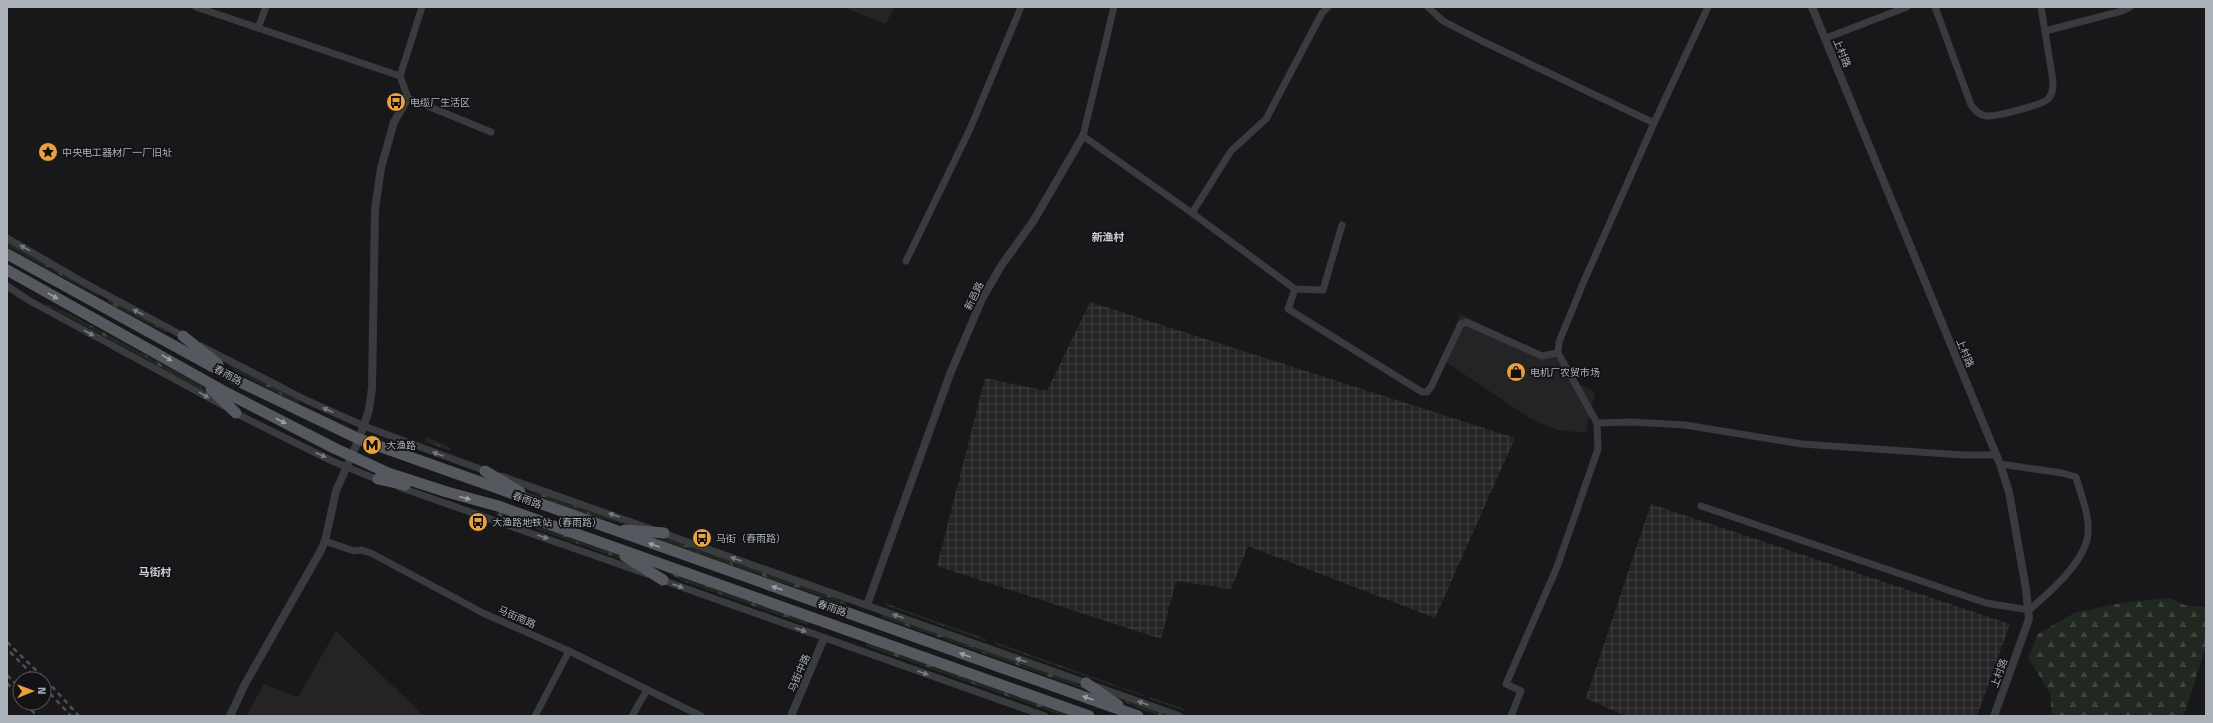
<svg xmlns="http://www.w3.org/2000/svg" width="2213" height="723" viewBox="0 0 2213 723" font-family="'Titillium Web','Noto Sans SC',sans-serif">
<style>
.built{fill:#242427}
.industrial{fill:url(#industrial-grid)}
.grass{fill:url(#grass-tufts)}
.forest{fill:url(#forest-firs)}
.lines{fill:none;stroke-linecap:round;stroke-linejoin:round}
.minor{stroke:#393b3f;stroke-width:7}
.tertiary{stroke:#393b3f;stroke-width:8}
.primary{stroke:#55585e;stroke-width:11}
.rail{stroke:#4c4f54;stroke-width:2.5;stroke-dasharray:5 4;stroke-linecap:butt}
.oneway{fill:#787c82}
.oneway2{fill:#9a9fa7}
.labels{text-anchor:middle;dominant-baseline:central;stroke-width:3.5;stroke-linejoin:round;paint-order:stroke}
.street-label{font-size:10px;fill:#abb1b9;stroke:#131315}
.poi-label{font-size:10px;fill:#abb1b9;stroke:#131315;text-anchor:start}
.neighbourhood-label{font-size:11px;font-weight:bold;fill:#cccfd5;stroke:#131315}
</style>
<defs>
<pattern id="industrial-grid" width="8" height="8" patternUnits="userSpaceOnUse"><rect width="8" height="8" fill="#242427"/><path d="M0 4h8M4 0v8" fill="none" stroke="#414144"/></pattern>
<pattern id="grass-tufts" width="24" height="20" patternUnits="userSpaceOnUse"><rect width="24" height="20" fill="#202821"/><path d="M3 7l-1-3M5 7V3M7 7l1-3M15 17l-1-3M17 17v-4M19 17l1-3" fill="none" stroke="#3e453f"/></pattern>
<pattern id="forest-firs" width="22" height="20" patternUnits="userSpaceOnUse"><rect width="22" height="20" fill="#202821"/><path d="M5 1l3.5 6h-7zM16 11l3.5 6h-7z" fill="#3e453f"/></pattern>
</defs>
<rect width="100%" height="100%" fill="#18181a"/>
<g class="built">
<path d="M843,7H894L886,24Z"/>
<path d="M1460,314L1551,357L1567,362L1575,382L1595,392L1586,433L1557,430L1531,419L1443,360Z"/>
<path d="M336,631L424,716H246L264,684L298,697Z"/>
</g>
<g class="industrial">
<path d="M1090,302L1515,438L1435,618L1248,546L1231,589L1176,581L1161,639L937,566L985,378L1047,391Z"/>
<path d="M1651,504L2010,624L1977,716H1625L1586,698Z"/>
</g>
<g class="grass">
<path d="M427,437L451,448L450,451L425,442Z"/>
<path d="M885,603L986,639L985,641L884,605Z"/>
<path d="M995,642L1143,695L1142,696L994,644Z"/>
<path d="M1150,697L1185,709V711L1149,699Z"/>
</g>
<g class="forest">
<path d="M7,241L99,294L98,296L7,246Z"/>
<path d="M108,299L167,331L166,333L107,302Z"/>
<path d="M45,304L68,313L197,383L213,396Z"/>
<path d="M224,361L301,400L299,404L235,371Z"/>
<path d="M528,488L622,521L621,523C589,516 556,505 527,490Z"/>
<path d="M498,511L607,549L621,557V559L496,515L495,514Z"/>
<path d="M660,538L678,541L847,601L846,605L660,540Z"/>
<path d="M662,569L808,621L809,623L807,625L682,581Z"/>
<path d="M2169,598L2185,605L2206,607V646L2184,716H2052L2050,693L2028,658L2038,634L2074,613L2121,603Z"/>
<path d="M882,613L1067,679L1085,688L1084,689L881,617Z"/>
<path d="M866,642L1077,716H1063L866,646Z"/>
<path d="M1123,698L1173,716C1153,716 1139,710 1122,700Z"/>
</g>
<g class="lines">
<g class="minor">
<path d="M196,7L400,76"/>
<path d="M422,7L400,76L408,98L491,132"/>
<path d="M1114,7L1083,136L1192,213L1295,289L1323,290L1342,225"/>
<path d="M1428,7L1443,21L1482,41L1654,123"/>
<path d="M1935,7L1971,105C1975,110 1979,115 1986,116C1995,117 2042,105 2048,99C2053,94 2053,87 2053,81L2041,7"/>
<path d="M258,28L266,7"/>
<path d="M2045,31L2122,11L2130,7"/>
<path d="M1826,38L1907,7"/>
<path d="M1192,213L1231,151L1266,119L1322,13L1328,7"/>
<path d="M7,238L83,282L187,338"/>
<path d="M906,261L970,129L1021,7"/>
<path d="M7,286L30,301L224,406"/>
<path d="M1295,289L1288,309L1422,392H1427L1431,387L1461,324L1466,322L1542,356L1558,353"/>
<path d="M201,346L306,400L364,426L488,472"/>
<path d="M233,412L332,461L381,481"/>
<path d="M1597,423L1631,422L1685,425L1802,444L1963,455H1996"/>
<path d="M501,476L1180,716"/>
<path d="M399,487L647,574"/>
<path d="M1701,506L1986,603L2029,610C2049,593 2080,566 2087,540C2092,520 2081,496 2076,477L2062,473L2000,464"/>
<path d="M325,541L354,551L361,550L371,553L483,613L569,651L701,716"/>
<path d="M659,579L1045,716"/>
<path d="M535,716L569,651"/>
<path d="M632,716L647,690"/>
<path d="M1511,716L1521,691L1506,684L1557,567L1598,449L1597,423L1558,353L1559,342L1584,281L1654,123L1708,7"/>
</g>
<g class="tertiary">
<path d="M1812,7L2000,464L2009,492L2026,589L2029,619L1994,716"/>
<path d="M867,605L950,374L982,299L1001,266L1034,220L1083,136"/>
<path d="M230,716L245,684L320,552L325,541L336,491L359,439L369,410L372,388L375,209L381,168L394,122L408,98"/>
<path d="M791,716L824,638"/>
</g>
<g class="primary">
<path d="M7,254L242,383L359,439L1138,716"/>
<path d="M7,270L227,393L334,448L388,473L447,492L498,506L1089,716"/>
<path d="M183,336L218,364"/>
<path d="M211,389L236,413"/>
<path d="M485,471L520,492"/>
<path d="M378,479L405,485"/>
<path d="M625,530L664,533"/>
<path d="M625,556L663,580"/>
<path d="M1086,683L1118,705"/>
</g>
<g class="rail">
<path d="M7,642L47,681L79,716"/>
<path d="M10,652L37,679"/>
<path d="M7,675L20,688"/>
<path d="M7,683L20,697"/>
<path d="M44,687L71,716"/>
<path d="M25,703L37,716"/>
</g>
</g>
<defs><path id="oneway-solid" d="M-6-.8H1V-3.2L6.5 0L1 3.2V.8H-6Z"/></defs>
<g class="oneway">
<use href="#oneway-solid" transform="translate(25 248) rotate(-151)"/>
<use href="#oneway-solid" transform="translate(138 312) rotate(-152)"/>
<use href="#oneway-solid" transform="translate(89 333) rotate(29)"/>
<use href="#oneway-solid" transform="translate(204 395) rotate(29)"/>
<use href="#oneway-solid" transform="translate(328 410) rotate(-156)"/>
<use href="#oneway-solid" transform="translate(438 454) rotate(-160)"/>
<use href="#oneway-solid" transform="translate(321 455) rotate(25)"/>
<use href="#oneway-solid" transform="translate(614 515) rotate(-161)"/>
<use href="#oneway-solid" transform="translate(543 537) rotate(19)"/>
<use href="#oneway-solid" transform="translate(736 559) rotate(-160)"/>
<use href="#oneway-solid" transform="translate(678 586) rotate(20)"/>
<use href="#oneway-solid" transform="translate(898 616) rotate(-161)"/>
<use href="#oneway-solid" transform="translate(801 630) rotate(20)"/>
<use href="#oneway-solid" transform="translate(1021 660) rotate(-161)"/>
<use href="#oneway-solid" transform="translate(923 673) rotate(19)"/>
<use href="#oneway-solid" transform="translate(1143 703) rotate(-161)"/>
</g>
<g class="oneway2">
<use href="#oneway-solid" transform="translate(53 296) rotate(29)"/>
<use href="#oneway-solid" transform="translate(167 358) rotate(30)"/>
<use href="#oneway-solid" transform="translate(281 421) rotate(27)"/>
<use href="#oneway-solid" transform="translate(465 498) rotate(15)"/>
<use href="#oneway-solid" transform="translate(654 545) rotate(-161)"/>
<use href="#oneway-solid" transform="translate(777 588) rotate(-161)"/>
<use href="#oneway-solid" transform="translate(965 655) rotate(-160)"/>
<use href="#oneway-solid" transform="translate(1088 698) rotate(-160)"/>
</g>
<defs>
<symbol id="bus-disc" viewBox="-11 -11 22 22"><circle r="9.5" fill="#e9a041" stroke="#131315"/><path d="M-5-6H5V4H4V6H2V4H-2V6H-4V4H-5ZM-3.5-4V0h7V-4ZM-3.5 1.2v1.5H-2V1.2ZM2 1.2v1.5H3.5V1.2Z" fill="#111"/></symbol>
<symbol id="sight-disc" viewBox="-11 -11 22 22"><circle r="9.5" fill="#e9a041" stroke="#131315"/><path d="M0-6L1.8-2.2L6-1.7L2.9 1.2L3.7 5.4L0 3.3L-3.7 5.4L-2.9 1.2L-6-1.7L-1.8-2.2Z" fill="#111"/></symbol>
<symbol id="shop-disc" viewBox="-11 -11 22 22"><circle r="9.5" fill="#e9a041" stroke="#131315"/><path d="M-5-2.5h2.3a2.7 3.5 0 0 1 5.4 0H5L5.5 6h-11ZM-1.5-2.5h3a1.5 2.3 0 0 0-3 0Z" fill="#111"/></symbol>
<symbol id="metro-disc" viewBox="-11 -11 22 22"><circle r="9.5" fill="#e9a041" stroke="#131315"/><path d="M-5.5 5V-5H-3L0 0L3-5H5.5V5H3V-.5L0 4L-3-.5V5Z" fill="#111"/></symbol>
</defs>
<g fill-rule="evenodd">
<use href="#bus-disc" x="385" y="91" width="22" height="22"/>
<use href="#sight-disc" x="37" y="141" width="22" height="22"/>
<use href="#shop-disc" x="1505" y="361" width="22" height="22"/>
<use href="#metro-disc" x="361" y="434" width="22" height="22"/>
<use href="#bus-disc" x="467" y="511" width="22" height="22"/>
<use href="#bus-disc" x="691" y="527" width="22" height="22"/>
</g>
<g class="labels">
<g class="street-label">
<text transform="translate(1842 53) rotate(68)">上村路</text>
<text transform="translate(974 296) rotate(-64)">新邑路</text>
<text transform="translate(1965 353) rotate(68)">上村路</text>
<text transform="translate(228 375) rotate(28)">春雨路</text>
<text transform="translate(527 500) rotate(20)">春雨路</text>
<text transform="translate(832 608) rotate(19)">春雨路</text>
<text transform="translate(517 617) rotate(24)">马街南路</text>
<text transform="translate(799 673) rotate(-67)">马街中路</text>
<text transform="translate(1999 673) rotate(-70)">上村路</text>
</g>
<g class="poi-label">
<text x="410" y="102">电缆厂生活区</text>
<text x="62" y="152">中央电工器材厂一厂旧址</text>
<text x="1530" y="372">电机厂农贸市场</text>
<text x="386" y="445">大渔路</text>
<text x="492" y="522">大渔路地铁站（春雨路）</text>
<text x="716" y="538">马街（春雨路）</text>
</g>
<g class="neighbourhood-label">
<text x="1108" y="237">新渔村</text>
<text x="155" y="572">马街村</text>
</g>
</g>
<rect width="2213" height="723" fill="none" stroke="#abb1b9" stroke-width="16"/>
<g transform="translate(32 691) rotate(89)"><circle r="19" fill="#131315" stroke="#505257"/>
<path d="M0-3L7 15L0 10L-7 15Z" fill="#e9a041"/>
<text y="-6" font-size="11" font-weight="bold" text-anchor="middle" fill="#abb1b9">N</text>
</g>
</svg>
